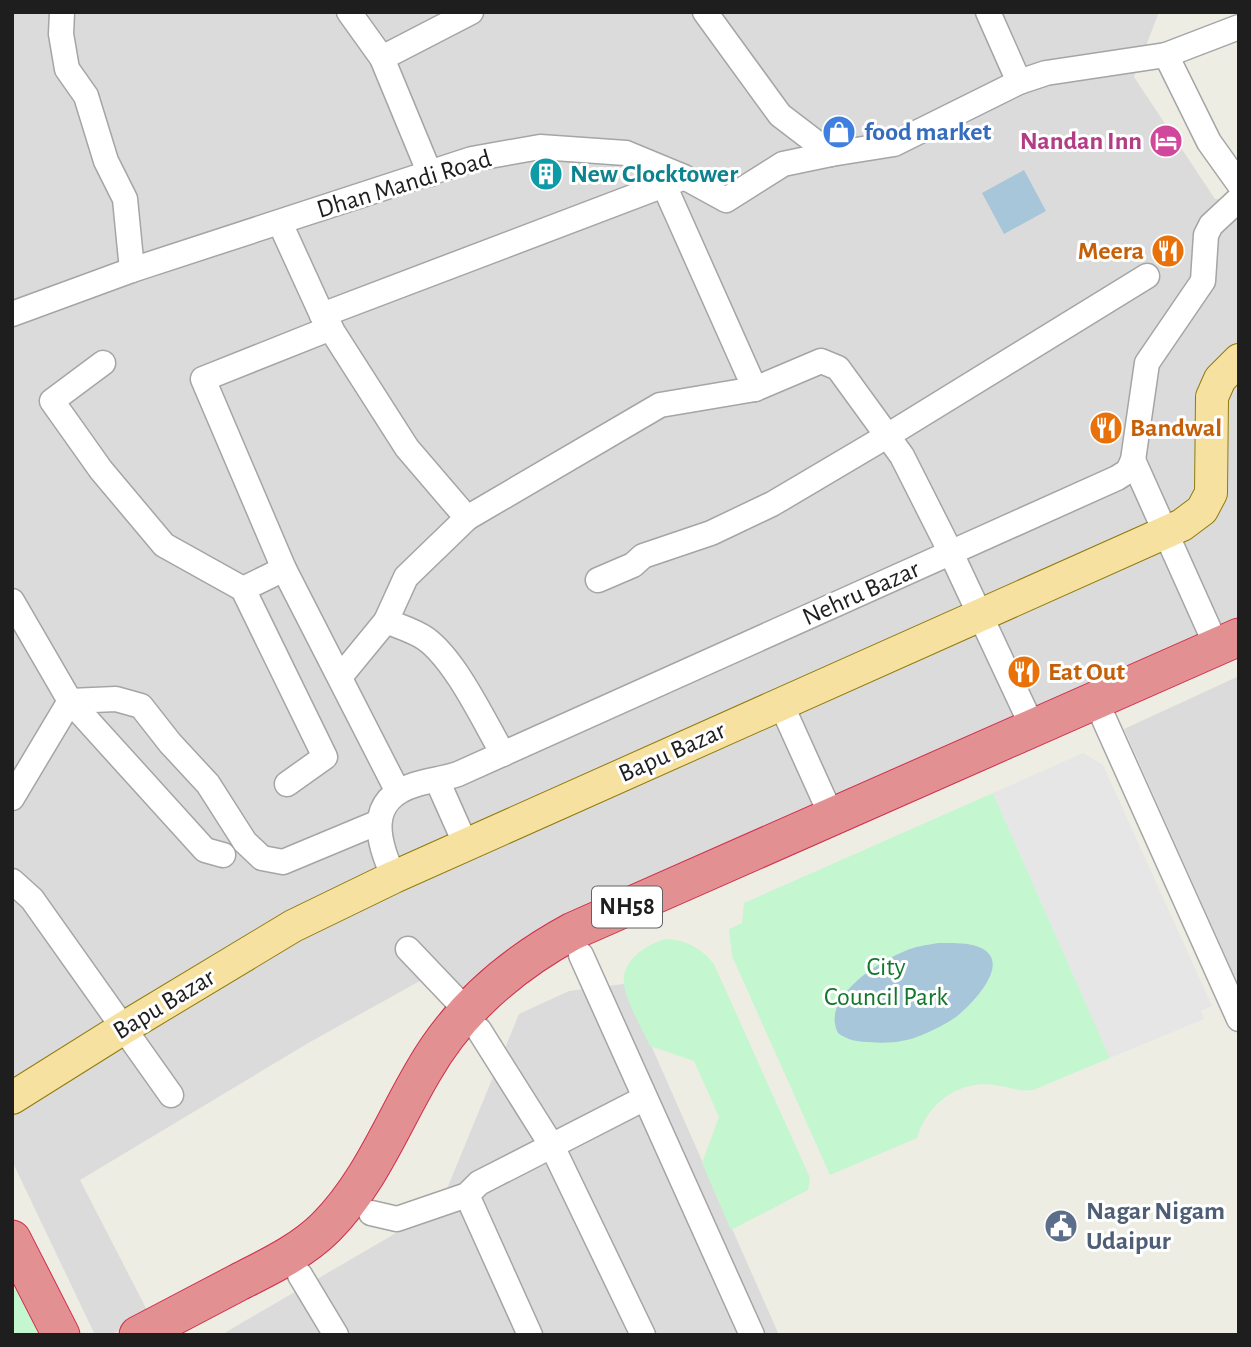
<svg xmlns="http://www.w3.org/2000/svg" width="1251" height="1347" viewBox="0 0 1251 1347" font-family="'Alegreya Sans',sans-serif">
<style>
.residential{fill:#dcdbdb}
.park{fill:#c4f6d0}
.parking{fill:#e6e6e6}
.water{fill:#a7c6da}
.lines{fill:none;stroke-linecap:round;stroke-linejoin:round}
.minor-casing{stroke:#a5a5a5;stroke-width:27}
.major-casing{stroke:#907b08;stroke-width:34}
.highway-casing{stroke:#d12d49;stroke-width:39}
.minor{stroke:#fff;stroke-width:24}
.major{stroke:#f7e1a1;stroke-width:32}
.highway{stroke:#e29091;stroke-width:37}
.labels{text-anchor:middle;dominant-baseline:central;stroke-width:6;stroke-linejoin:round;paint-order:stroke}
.shield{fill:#fff;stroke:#626262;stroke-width:2}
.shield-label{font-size:24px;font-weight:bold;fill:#1e1e1e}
.shop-label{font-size:26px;font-weight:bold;fill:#366cbe;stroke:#fff;text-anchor:start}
.hotel-label{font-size:26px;font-weight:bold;fill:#b23c85;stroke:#fff;text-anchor:end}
.culture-label{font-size:26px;font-weight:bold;fill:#0d838f;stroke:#fff;text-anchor:start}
.street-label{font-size:26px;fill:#1e1e1e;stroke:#fff}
.food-label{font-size:26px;font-weight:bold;fill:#c56008;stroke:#fff;text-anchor:start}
.park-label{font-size:26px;fill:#11772b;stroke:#fff}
.service-label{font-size:26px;font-weight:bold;fill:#4e5e75;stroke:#fff;text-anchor:start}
</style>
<rect width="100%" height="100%" fill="#eeede4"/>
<g class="residential">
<path d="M12,12H1159L1134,77L1215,199L1239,200V625L460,997L436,972L310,1042L80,1180L149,1314L111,1335H95L12,1161Z"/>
<path d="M1239,676V986L1124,729Z"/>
<path d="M624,984L779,1335H221L439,1208L519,1014L569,991Z"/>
</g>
<g class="park">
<path d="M993,793L1110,1058L1033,1090C1020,1092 1008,1087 995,1085C958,1080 927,1104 917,1138L830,1175L732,956L729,929L742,923L744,903Z"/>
<path d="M666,939C687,940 701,948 714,964L810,1178L808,1190L731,1230L702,1163L719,1117L694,1061L650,1046C642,1028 626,1002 624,984C621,960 647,944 666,939Z"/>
<path d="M12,1288L19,1292L44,1335H12Z"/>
</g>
<path class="parking" d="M1083,753L1103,765L1212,1006L1201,1011L1204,1019L1110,1058L993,793Z"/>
<g class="water">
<path d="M1024,170L1046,211L1004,234L982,193Z"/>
<path d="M938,943C951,943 969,942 981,948C1013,963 971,1005 956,1017C946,1024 934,1030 922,1035C906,1042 887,1044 869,1042C858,1042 847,1040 838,1033C820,998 878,962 905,951C916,946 927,945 938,943Z"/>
</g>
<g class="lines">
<defs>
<g id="minor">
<path d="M62,12L61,34L67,69L86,96L106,161L125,199L132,270"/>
<path d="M349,12L382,58L430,174"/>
<path d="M705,12L780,115L831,154"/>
<path d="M988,12L1019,82"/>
<path d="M1166,55L1239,27"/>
<path d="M382,58L471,12"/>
<path d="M280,223L322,315L680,179"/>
<path d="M12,314L132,270L472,159L540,147L626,153L684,177L726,200L783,164L831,154L894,144L1019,82L1046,73L1166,55L1209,142L1239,184"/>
<path d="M322,315L407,448L467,518L660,405L755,389L664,185"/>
<path d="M331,328L203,379L284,569L398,792"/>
<path d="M103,363L52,401L101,470L164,545L243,589L325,757L287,784"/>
<path d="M755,389L821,361L838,368L902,456L951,553L1033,728"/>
<path d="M1133,460L1217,647"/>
<path d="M598,580L633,565L643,556L711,533L772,504L887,436L1147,276"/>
<path d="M243,589L284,569"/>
<path d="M12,601L70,701L12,798"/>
<path d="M386,621C398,626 415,631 426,639C456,661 484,721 503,754"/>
<path d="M340,677L386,621L406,577L467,518"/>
<path d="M781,704L832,817"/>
<path d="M1104,719L1239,1019"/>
<path d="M437,780L465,843"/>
<path d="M223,855L205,850L70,701L116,699L141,706L170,743L208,784L245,842L262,858L283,862L379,822"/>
<path d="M394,877C377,841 366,800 414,785C429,780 443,779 458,774L1117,478L1128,471L1133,460L1147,363L1203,281L1206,235L1211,225L1239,199"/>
<path d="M12,881L32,899L171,1095"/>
<path d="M408,949L467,1011"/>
<path d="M581,955L752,1335"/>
<path d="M479,1030L552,1146L643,1335"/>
<path d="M467,1195L530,1335"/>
<path d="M371,1213L397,1219L467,1195L479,1183L645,1098"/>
<path d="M300,1275L336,1335"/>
</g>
<path id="major" d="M12,1098L122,1029L293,926L394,877L1182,525L1202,510L1211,493L1212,397L1220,379L1239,360"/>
<g id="highway">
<path d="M12,1239L61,1335"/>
<path d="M138,1335C171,1318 204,1300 237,1283C268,1267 301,1252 326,1227C370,1183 393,1122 424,1070C459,1009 512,964 573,931L1239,637"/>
</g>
</defs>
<use href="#minor" class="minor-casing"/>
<use href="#major" class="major-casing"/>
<use href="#highway" class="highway-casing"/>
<use href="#minor" class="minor"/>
<use href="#major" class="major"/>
<use href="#highway" class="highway"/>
</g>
<defs>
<symbol id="shop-disc" viewBox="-11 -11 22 22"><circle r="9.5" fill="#3f7fe0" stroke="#fff"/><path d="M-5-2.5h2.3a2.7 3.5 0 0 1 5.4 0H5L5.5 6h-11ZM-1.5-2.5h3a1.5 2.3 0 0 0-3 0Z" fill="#fff"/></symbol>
<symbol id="hotel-disc" viewBox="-11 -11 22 22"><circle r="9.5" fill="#d1479c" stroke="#fff"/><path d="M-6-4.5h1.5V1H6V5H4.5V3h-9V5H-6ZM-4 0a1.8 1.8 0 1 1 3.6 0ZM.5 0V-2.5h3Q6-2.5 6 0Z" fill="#fff"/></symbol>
<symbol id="building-disc" viewBox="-11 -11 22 22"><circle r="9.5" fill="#0f9aa8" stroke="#fff"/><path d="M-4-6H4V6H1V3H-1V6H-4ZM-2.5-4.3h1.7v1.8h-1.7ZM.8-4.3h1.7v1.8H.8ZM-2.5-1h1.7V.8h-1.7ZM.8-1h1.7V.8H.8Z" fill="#fff"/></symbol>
<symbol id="restaurant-disc" viewBox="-11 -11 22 22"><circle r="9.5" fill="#e8710a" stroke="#fff"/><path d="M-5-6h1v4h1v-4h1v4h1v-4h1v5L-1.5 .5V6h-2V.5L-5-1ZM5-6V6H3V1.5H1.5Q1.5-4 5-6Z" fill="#fff"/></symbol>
<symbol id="civic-disc" viewBox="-11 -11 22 22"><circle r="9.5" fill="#5c6f8a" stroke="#fff"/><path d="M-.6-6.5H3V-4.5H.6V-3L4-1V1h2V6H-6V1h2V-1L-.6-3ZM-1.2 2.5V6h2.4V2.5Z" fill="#fff"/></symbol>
</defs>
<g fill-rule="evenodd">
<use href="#shop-disc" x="820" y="113" width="38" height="38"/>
<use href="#hotel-disc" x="1147" y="122" width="38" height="38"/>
<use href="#building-disc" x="527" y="155" width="38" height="38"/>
<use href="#restaurant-disc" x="1149" y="232" width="38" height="38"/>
<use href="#restaurant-disc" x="1087" y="409" width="38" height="38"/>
<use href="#restaurant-disc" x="1005" y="653" width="38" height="38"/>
<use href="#civic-disc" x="1042" y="1207" width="38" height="38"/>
</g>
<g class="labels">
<rect class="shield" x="592" y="886.5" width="70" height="41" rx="5"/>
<g class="shield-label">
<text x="627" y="907">NH58</text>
</g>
<g class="shop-label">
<text x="864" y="132">food market</text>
</g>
<g class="hotel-label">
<text x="1142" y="141">Nandan Inn</text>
</g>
<g class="culture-label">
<text x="570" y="174">New Clocktower</text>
</g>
<g class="street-label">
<text transform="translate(404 184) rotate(-17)">Dhan Mandi Road</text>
<text transform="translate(861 593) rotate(-24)">Nehru Bazar</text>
<text transform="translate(672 752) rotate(-24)">Bapu Bazar</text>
<text transform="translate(164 1004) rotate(-31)">Bapu Bazar</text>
</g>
<g class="food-label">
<text x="1144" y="251" text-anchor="end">Meera</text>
<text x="1130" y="428">Bandwal</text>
<text x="1048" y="672">Eat Out</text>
</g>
<g class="park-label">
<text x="886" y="967">City<tspan x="886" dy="30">Council Park</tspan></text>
</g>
<g class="service-label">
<text x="1086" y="1211">Nagar Nigam<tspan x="1086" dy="30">Udaipur</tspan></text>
</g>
</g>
<rect width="1251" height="1347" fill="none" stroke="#1e1e1e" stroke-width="28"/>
</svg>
